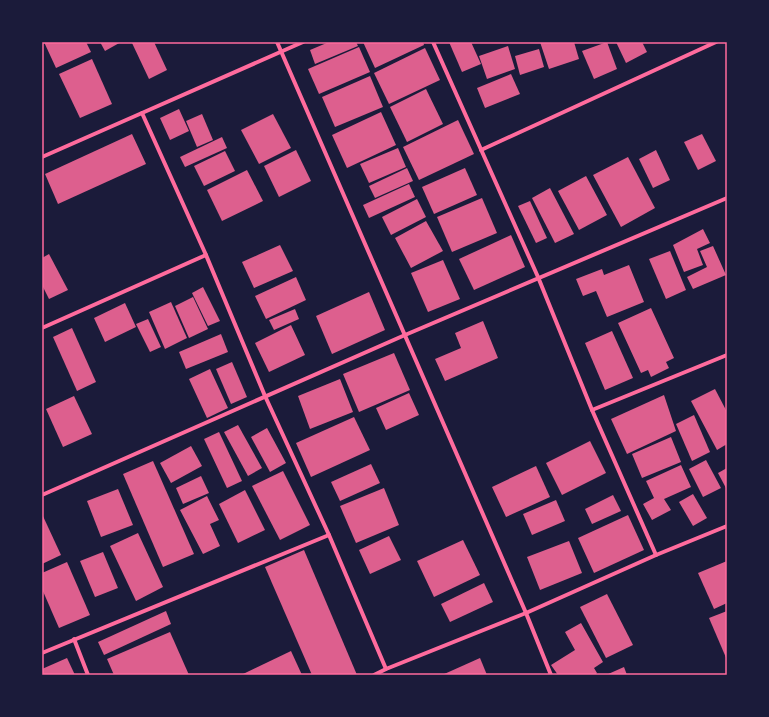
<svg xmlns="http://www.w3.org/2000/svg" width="769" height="717" viewBox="0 0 769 717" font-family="'Nunito Sans',sans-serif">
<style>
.building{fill:#dd5f8e}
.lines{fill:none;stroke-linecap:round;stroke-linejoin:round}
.minor{stroke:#ff6b9d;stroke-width:4}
.neatline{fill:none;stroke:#ff6b9d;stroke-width:1.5}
</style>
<rect width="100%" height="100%" fill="#1b1b3a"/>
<g class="building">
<path d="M44,42H86L91,52L56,68Z"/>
<path d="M100,42H121L105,51Z"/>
<path d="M135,42H154L167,70L149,79L132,43Z"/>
<path d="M329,42H356L358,46L315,64L310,50Z"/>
<path d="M363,42H423L424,45L375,68Z"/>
<path d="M449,42H471L481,64L462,72Z"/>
<path d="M540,42H574L579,59L549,69Z"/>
<path d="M607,42L617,69L594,79L582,51Z"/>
<path d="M616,42H642L647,52L626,63Z"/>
<path d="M508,46L515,69L487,79L479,56Z"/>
<path d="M359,47L370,72L319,94L308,69Z"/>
<path d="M425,48L440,80L389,104L374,73Z"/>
<path d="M539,49L544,67L520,75L515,56Z"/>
<path d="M92,59L112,104L80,118L59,74Z"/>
<path d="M511,74L520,94L485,108L477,88Z"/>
<path d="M370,76L383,107L335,127L322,97Z"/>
<path d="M426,89L443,124L407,142L390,107Z"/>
<path d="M179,109L189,131L170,140L160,118Z"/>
<path d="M381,112L396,145L347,168L332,135Z"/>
<path d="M202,114L213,140L197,147L186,121Z"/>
<path d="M273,114L291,148L259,164L241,130Z"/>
<path d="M458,120L474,154L419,180L403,147Z"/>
<path d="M132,134L146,164L58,204L45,174Z"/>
<path d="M702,134L716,161L698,170L684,142Z"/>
<path d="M222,137L227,148L185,167L180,157Z"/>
<path d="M398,148L406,167L369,183L360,164Z"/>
<path d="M296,150L311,181L279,197L264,166Z"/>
<path d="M656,150L670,180L653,188L639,159Z"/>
<path d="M225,151L235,171L204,186L194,166Z"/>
<path d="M628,157L655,208L621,227L593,175Z"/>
<path d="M407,168L413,181L375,198L369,186Z"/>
<path d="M465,168L477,195L434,214L422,187Z"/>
<path d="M247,170L263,201L222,221L207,190Z"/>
<path d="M586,176L607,215L579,230L558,191Z"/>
<path d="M409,184L415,197L369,218L363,205Z"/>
<path d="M550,188L574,234L555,243L532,198Z"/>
<path d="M482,198L497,233L452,252L437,217Z"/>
<path d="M417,199L426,217L391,235L382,217Z"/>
<path d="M530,201L547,238L536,243L518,206Z"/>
<path d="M426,221L443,251L411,268L395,238Z"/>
<path d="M703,229L710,243L697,249L703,265L684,272L673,245Z"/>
<path d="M511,235L525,267L474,290L459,259Z"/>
<path d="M280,245L293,271L254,288L242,262Z"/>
<path d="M713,246L726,275L693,289L687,277L707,267L700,251Z"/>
<path d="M670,251L686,290L666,299L649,259Z"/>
<path d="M49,254L68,290L49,299L42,285V258Z"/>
<path d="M443,260L460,299L428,312L411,273Z"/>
<path d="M629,265L644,302L607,317L596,291L583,296L576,279L602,269L604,275Z"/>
<path d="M296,277L306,300L266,319L255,296Z"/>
<path d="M203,287L220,321L208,326L192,293Z"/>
<path d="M369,292L385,330L332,354L316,316Z"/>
<path d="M193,297L208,329L189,338L175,306Z"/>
<path d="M171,302L187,338L165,349L149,312Z"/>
<path d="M125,303L136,327L105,342L94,318Z"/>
<path d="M651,308L674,358L666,362L669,368L651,377L648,370L641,373L618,323Z"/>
<path d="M295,309L299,319L274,330L269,320Z"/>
<path d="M148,319L161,347L150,352L136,324Z"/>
<path d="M483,321L498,358L445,381L435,359L461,348L455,333Z"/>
<path d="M291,325L305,355L269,372L255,343Z"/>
<path d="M72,328L96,382L77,391L53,337Z"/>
<path d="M612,331L633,378L605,390L585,343Z"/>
<path d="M221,334L228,352L186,369L179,352Z"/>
<path d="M394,353L410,390L359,412L343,374Z"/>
<path d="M232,362L247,397L231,404L216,369Z"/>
<path d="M210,369L228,408L207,418L189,379Z"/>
<path d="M340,379L353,412L310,429L298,396Z"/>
<path d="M715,389L727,412V444L717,450L691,401Z"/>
<path d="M409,393L419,415L386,430L376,408Z"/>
<path d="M664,395L676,431L627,454L611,419Z"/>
<path d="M74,396L92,434L63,447L46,409Z"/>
<path d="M694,415L710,452L692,461L676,424Z"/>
<path d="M354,417L370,450L311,477L296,443Z"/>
<path d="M238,425L262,468L248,476L224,432Z"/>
<path d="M267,428L286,463L270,472L251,437Z"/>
<path d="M219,432L242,481L227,488L204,439Z"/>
<path d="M671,437L681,462L642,478L632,454Z"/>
<path d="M590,441L606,473L562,495L546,463Z"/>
<path d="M191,446L202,466L171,483L160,463Z"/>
<path d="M706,460L721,488L703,497L689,469Z"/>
<path d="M153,461L194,554L163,567L123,474Z"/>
<path d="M371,464L380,483L340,501L331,482Z"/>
<path d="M681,465L691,487L664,499L671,510L652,520L643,504L654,498L646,481Z"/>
<path d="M536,466L550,497L506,517L492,487Z"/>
<path d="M727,468V490L718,473Z"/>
<path d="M283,471L310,525L280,540L252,486Z"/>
<path d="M201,476L209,493L183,504L176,488Z"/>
<path d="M384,488L399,525L356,543L340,506Z"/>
<path d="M118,489L133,525L101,537L87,501Z"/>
<path d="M245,490L265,530L238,543L219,504Z"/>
<path d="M693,494L707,518L693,526L679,502Z"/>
<path d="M613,495L621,511L592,524L585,509Z"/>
<path d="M207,496L219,520L210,524L220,546L203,554L180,510Z"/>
<path d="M556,500L565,521L532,535L523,514Z"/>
<path d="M42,514L61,555L42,564Z"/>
<path d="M628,515L644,550L594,573L578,538Z"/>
<path d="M138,533L163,587L136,601L110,546Z"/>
<path d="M389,536L401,560L370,574L359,550Z"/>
<path d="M463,540L480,575L434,597L417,561Z"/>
<path d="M569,541L582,573L540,590L527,557Z"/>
<path d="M304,550L357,675H312L265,567Z"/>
<path d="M103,552L118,588L95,597L80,561Z"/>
<path d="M727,561V603L714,609L698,573Z"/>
<path d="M67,562L90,615L59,628L42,589V573Z"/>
<path d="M484,583L493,602L450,622L441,604Z"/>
<path d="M607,594L633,645L606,658L580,607Z"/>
<path d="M166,611L171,624L104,655L98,642Z"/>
<path d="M727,611V660L709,618Z"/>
<path d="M581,623L603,662L594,668L597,673L595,675H558L551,665L575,650L565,632Z"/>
<path d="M170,632L189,675H114L107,659Z"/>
<path d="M291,651L302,675H241Z"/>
<path d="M67,658L75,675H42V669Z"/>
<path d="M480,658L487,675H442Z"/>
<path d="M624,667L627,675H606Z"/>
</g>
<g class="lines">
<g class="minor">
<path d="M277,42L526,613L551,675"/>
<path d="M303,42L142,113L206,255L265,396L329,535L386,669L526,613L656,555L727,526"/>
<path d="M433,42L538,277L592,410L656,555"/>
<path d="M481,150L716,42"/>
<path d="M42,157L142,113"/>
<path d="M42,328L206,255"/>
<path d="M592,410L727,355"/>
<path d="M42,495L405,335L727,198"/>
<path d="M74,639L88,675"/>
<path d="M42,653L329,535"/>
<path d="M374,675L386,669"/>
</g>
</g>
<rect width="769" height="717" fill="none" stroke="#1b1b3a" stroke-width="86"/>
<rect x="43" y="43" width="683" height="631" class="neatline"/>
</svg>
